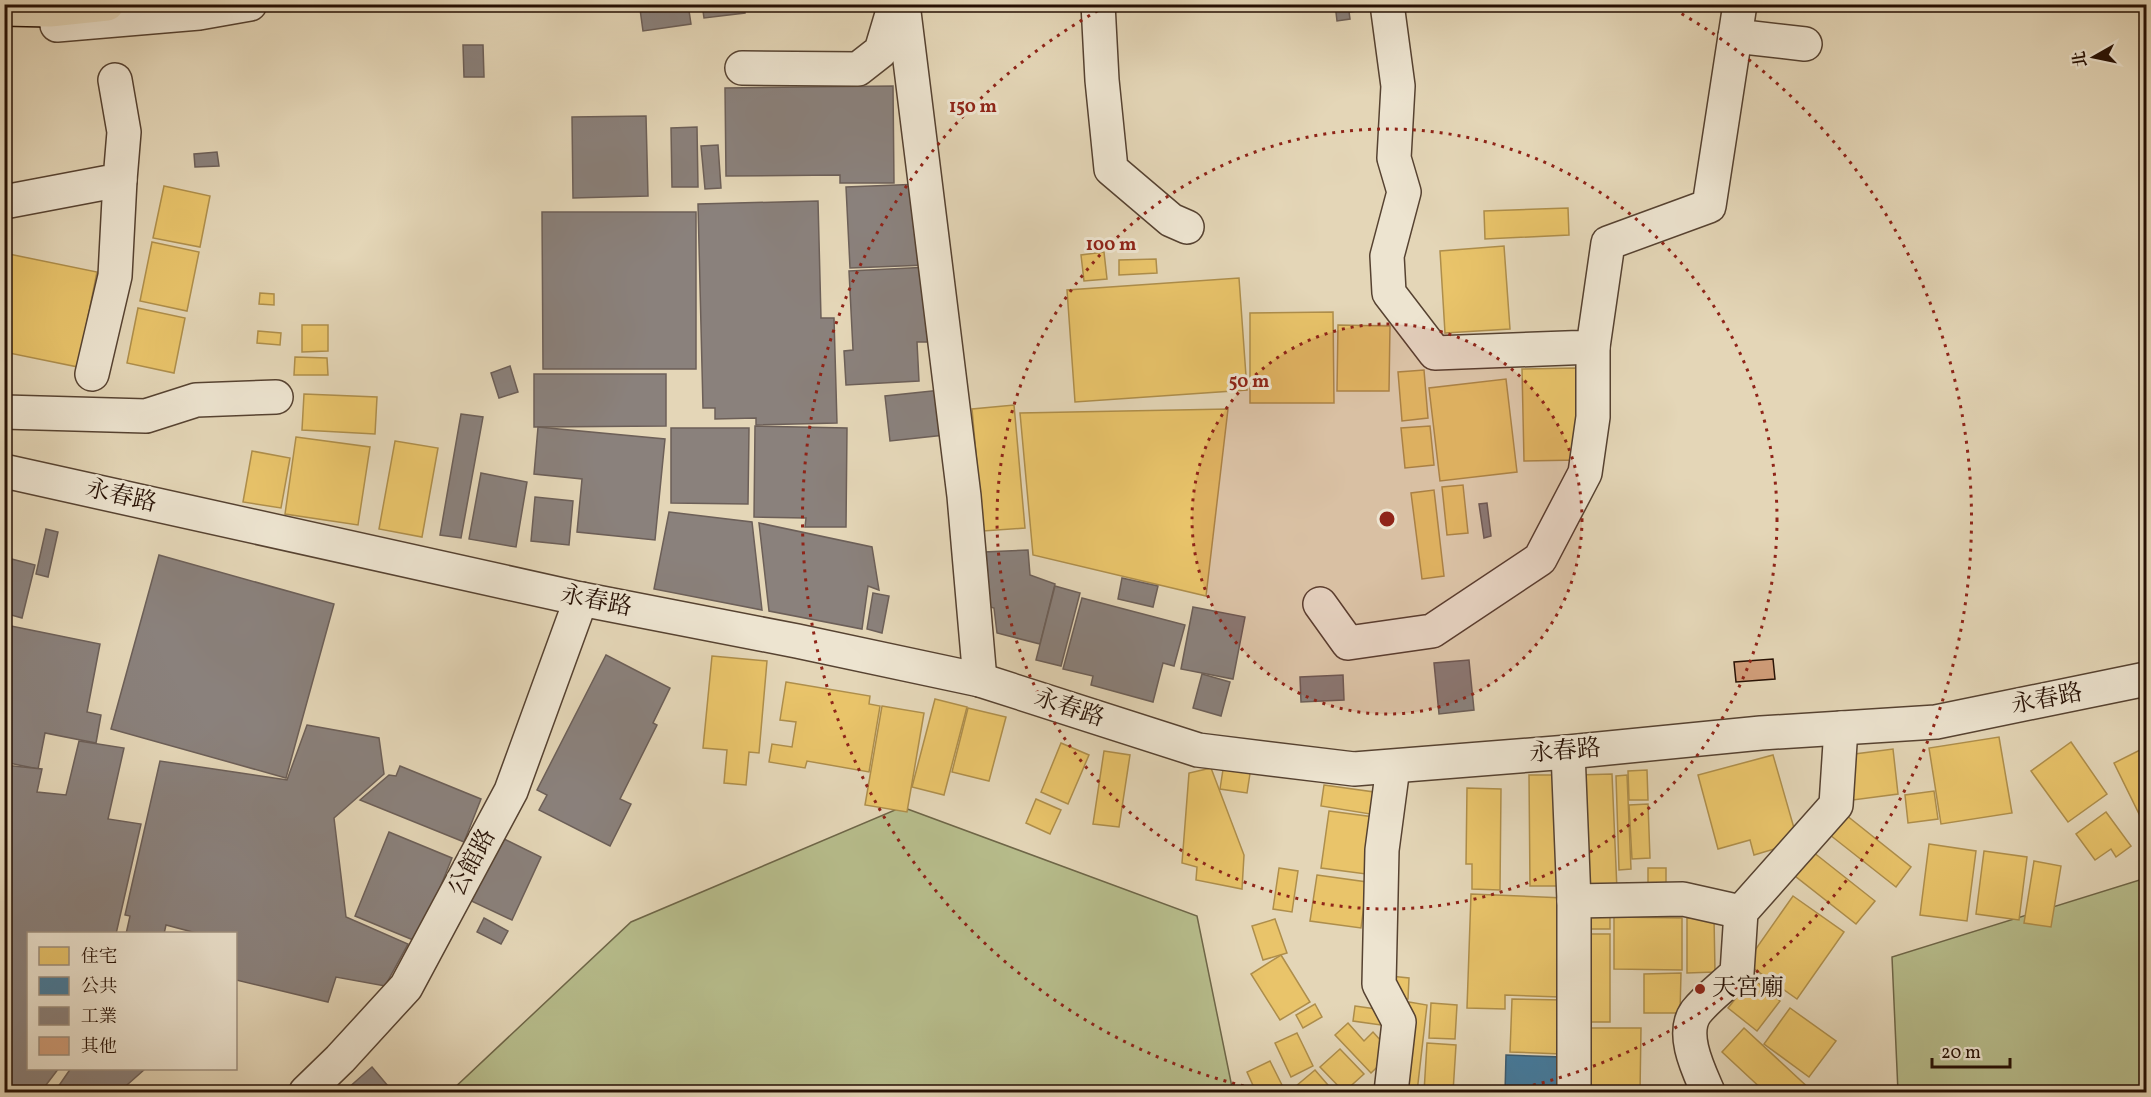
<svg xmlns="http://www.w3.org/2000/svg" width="2151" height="1097" viewBox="0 0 2151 1097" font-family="Vollkorn,'Noto Serif TC',serif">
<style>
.green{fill:#b7bd8c;stroke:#6e6648;stroke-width:1.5}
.homes{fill:#e9c46a;stroke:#ae8e4b;stroke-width:1.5}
.public{fill:#457b9d;stroke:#3c5b6f;stroke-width:1.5}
.industry{fill:#8a817c;stroke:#6c5f58;stroke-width:1.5}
.building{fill:#d19e7a;stroke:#261004;stroke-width:1.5}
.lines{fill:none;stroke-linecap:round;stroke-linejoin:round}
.minor-casing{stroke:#564231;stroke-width:36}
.major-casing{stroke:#261004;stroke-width:36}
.minor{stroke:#ede4d0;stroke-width:33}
.major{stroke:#e4d6b7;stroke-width:33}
.ring{fill:none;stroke:#8f2418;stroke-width:3;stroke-dasharray:3 6}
.poi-dot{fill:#8f2418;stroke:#ede4d0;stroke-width:2}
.labels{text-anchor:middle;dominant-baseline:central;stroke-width:6;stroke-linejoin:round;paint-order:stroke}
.street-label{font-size:24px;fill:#261004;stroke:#ede4d0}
.poi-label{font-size:24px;fill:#261004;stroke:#ede4d0;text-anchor:start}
.centre{fill:#8f2418;stroke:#ede4d0;stroke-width:3}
.ring-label{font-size:18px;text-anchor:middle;font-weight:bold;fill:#8f2418;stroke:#ede4d0;stroke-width:6;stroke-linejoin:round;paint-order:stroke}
</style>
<rect width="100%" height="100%" fill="#e4d6b7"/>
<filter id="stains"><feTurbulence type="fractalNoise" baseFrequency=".00333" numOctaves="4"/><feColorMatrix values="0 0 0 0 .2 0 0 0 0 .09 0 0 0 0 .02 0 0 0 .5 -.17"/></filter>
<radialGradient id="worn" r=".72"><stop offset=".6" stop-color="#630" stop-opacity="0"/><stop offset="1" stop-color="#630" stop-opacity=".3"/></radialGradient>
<g class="green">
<path d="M902,807L1197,916L1233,1092H450L631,922Z"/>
<path d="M2146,878V1092H1898L1892,957Z"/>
</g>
<g class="homes">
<path d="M164,186L210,196L200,247L153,238Z"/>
<path d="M1568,208L1569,235L1485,239L1484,211Z"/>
<path d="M152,242L199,252L187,311L140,301Z"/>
<path d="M1504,246L1510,329L1445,333L1440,251Z"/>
<path d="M1104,252L1107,279L1084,281L1081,255Z"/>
<path d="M4,253L97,272L78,367L4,352Z"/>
<path d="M1156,259L1157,273L1119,275V260Z"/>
<path d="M1239,278L1247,390L1075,402L1067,290Z"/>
<path d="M260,293L274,294V305L259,304Z"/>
<path d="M138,308L185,318L174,373L127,363Z"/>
<path d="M1333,312L1334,403H1250V313Z"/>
<path d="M302,325H328V351L302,352Z"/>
<path d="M1338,325L1390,326L1389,391H1337Z"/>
<path d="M258,331L281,333L280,345L257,343Z"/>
<path d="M295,357L327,358L328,375H294Z"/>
<path d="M1576,368L1578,460L1524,461L1522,369Z"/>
<path d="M1424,370L1428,418L1402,421L1398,372Z"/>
<path d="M1506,379L1517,472L1440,481L1429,388Z"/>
<path d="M304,394L377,397L375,434L302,430Z"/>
<path d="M1014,405L1025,528L983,531L972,409Z"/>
<path d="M1228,409L1206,596L1033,555L1020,413Z"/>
<path d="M1430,426L1434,465L1405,468L1401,428Z"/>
<path d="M296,437L370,447L358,525L285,514Z"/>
<path d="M395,441L438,448L422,537L379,529Z"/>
<path d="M252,451L290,458L281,508L243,502Z"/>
<path d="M1463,485L1468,533L1447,535L1442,487Z"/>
<path d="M1434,490L1444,576L1422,579L1411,493Z"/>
<path d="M712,656L767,661L759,753L749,752L746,785L724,783L727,750L703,748Z"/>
<path d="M786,682L870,696L869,704L880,706L869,772L807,761L805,768L769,762L772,744L792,747L796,722L780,720Z"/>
<path d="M935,699L967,707L944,795L912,787Z"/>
<path d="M882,706L924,713L907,812L865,805Z"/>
<path d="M968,708L1006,717L989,781L952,772Z"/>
<path d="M1999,737L2012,813L1941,824L1929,748Z"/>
<path d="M2071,742L2107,794L2068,822L2031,771Z"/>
<path d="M1061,743L1089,755L1068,804L1041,792Z"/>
<path d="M2146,747V825L2145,826L2114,763Z"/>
<path d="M1893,749L1898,794L1853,800L1847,755Z"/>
<path d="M1104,751L1130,755L1119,827L1093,824Z"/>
<path d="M1773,755L1798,842L1754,855L1750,840L1718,849L1698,775Z"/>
<path d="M1224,763L1251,767L1247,793L1220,789Z"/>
<path d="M1211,768L1244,855L1242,889L1196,880L1197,867L1182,863L1189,773Z"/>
<path d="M1647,770L1648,800H1629L1628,771Z"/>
<path d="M1612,774L1617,890L1581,892L1576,775Z"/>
<path d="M1529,775H1565L1566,886H1530Z"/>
<path d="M1627,775L1631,869L1619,870L1616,776Z"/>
<path d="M1324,785L1374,792L1370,814L1321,806Z"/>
<path d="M1467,788L1501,789L1500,890L1472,889V864H1466Z"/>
<path d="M1934,791L1938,819L1908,823L1905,795Z"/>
<path d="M1036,799L1061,810L1050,834L1026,823Z"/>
<path d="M1648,804L1650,858L1632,859L1629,805Z"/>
<path d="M1329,811L1374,817L1366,874L1321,868Z"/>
<path d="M2106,812L2131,846L2116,857L2111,849L2095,860L2076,834Z"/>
<path d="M1846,815L1911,867L1896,887L1830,835Z"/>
<path d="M1929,844L1976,851L1967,921L1920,915Z"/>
<path d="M1984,851L2027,857L2019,920L1976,914Z"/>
<path d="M1813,852L1875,901L1856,924L1795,876Z"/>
<path d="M2034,861L2061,866L2051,927L2024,923Z"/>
<path d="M1279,868L1298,871L1292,912L1273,909Z"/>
<rect x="1648" y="868" width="18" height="20"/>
<path d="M1317,875L1367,882L1361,928L1310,921Z"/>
<path d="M1471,894L1564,898L1560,997L1505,995V1009L1467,1008Z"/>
<path d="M1793,896L1844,932L1797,999L1746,963Z"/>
<rect x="1587" y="915" width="23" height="14"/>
<path d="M1614,917L1682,918V970L1614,969Z"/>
<path d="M1714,917L1715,972L1687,973V918Z"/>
<path d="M1275,919L1287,953L1263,960L1252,926Z"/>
<rect x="1579" y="934" width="31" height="88"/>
<path d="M1281,955L1310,1002L1280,1020L1251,974Z"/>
<path d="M1681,973L1680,1013H1644V974Z"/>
<path d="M1390,976L1409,978L1408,999L1389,998Z"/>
<path d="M1752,978L1780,1001L1757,1031L1728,1008Z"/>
<path d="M1512,999L1563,1000L1562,1054L1510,1052Z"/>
<path d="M1409,1002L1427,1005L1417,1092L1398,1091Z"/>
<path d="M1431,1003L1457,1005L1455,1039L1429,1038Z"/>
<path d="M1315,1004L1322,1017L1303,1028L1296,1015Z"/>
<path d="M1355,1006L1390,1011L1388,1026L1353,1021Z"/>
<path d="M1790,1008L1836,1041L1809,1077L1764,1044Z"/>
<path d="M1348,1023L1364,1041L1373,1032L1392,1053L1371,1073L1335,1035Z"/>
<path d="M1578,1028H1641L1640,1092H1579Z"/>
<path d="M1744,1028L1813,1092H1765L1722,1052Z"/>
<path d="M1297,1033L1313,1066L1291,1077L1275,1043Z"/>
<path d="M1427,1043L1456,1045L1453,1092H1424Z"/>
<path d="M1340,1049L1364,1074L1344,1092L1320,1067Z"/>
<path d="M1270,1061L1284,1089L1276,1092H1256L1247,1072Z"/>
<path d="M1315,1070L1334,1092H1289Z"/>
</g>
<path class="public" d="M1506,1055L1562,1057L1561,1092H1505Z"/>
<g class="industry">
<path d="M670,4H688L691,24L643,31L640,9Z"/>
<path d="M702,4H744L745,13L704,18Z"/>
<path d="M1335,4H1348L1350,19L1337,21Z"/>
<path d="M1349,4H1364V10L1350,12Z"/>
<path d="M463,45H483L484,77H464Z"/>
<path d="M893,86L894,183H840V175L726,176L725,88Z"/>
<path d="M646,116L648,196L573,198L572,117Z"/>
<path d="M697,127L698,187H672L671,128Z"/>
<path d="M718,145L721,188L705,189L701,146Z"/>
<path d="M217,152L219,166L195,167L194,154Z"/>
<path d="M922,184L926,265L850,268L846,187Z"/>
<path d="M818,201L821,318H834L837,423L756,425V418L715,419V408H703L698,204Z"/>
<path d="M542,212H696V369H543Z"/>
<path d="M930,267L934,342H917L919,381L846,385L844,351L853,350L849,271Z"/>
<path d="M510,366L518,392L499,398L491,373Z"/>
<path d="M534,374H666V426L534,427Z"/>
<path d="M941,390L945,435L890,441L885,396Z"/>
<path d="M461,414L483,417L461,538L440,535Z"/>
<path d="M755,426L847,428L846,527H805L806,518L754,517Z"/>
<path d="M538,427L665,439L655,540L577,532L582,479L534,474Z"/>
<path d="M671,428H749L748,504L671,503Z"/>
<path d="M481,473L527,482L516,547L469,539Z"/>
<path d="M535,497L573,501L569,545L531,541Z"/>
<path d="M1487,503L1491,536L1484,538L1479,504Z"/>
<path d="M669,512L752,522L762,610L654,589Z"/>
<path d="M759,523L872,547L879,590L868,586L862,629L769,611Z"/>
<path d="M46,529L58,532L48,577L36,574Z"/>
<path d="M1028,550L1030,575L1055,584L1040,644L997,633L994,608L987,606L984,552Z"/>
<path d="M159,555L334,604L286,778L111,729Z"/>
<path d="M4,557L35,565L22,618L4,613Z"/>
<path d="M1122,578L1158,586L1153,607L1118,599Z"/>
<path d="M1055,586L1080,593L1061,666L1036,660Z"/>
<path d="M873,593L889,596L882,633L867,629Z"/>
<path d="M1082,598L1185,625L1174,666L1163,663L1153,702L1091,685L1093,676L1063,669Z"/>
<path d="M1193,607L1245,617L1233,679L1181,669Z"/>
<path d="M11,626L100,644L87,712L101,715L96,743L45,733L38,769L4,762V659Z"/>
<path d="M606,655L670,688L653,723L657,725L620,799L631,804L610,846L539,810L547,795L537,790Z"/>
<path d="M1469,660L1474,710L1439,714L1434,663Z"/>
<path d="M1202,674L1230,682L1221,716L1193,708Z"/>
<path d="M1343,675L1344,700L1301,702L1300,677Z"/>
<path d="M307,725L379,738L384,774L334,818L346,917L408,944L385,986L336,977L328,1002L236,980V934H200L166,925L164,934H126L130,916L125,915L160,761L287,780Z"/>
<path d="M79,741L124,748L108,819L141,824L116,934H28V1068H59L46,1085L53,1092H4V765L42,769L37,792L66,795Z"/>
<path d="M400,766L481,799L464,842L360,800L389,775L396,776Z"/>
<path d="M389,832L452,858L418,942L355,916Z"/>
<path d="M496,835L541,857L512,920L467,899Z"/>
<path d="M484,918L508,931L501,944L477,932Z"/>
<path d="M372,1067L393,1092H350L347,1089Z"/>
<path d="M71,1068H144L145,1069L119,1092H63L58,1087Z"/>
</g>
<path class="building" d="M1773,659L1775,679L1736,682L1734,662Z"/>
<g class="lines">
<defs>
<g id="minor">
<path d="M903,4L964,496L980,680"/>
<path d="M1098,4L1102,80L1111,169L1171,220L1187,227"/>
<path d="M1387,4L1398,86L1394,158L1404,192L1387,256L1389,293L1435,353L1593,347L1608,243L1709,206L1740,4"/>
<path d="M57,25L199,13L250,4"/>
<path d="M1735,36L1805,44"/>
<path d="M742,68L858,69L881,51L895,4"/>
<path d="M4,202L120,180L124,132L115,80"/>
<path d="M92,374L115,276L120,180"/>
<path d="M4,412L146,416L196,400L276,397"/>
<path d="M4,471L581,599L797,641L980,680L1198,750L1354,769L1568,752L1761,733L1936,722L2146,679"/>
<path d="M1320,604L1348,643L1432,631L1540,559L1585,473L1593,417V347"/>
<path d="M1568,752L1574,901L1683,899L1741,912"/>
<path d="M1574,901V1092"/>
<path d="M306,1092L340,1059L406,987L511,791L581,599"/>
<path d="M1391,1092L1399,1022L1379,984L1382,850L1393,767"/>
<path d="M1708,1092C1699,1071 1680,1034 1696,1012C1707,998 1724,986 1737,973L1741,912L1836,805L1841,728"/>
</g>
<path id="major" d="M4,9L50,10L107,4"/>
</defs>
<use href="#minor" class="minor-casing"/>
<use href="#major" class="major-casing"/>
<use href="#minor" class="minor"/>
<use href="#major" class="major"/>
</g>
<circle cx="1387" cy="519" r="195" fill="#8f2418" fill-opacity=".12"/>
<g class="ring">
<circle cx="1387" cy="519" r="195"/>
<circle cx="1387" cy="519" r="390"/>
<path d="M1270 1092A585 585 0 0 1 1108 5M1666 5A585 585 0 0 1 1504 1092"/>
</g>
<circle class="poi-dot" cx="1700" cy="989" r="6"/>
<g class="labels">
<g class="street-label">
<text transform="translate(121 497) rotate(13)">永春路</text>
<text transform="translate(596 602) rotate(11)">永春路</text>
<text transform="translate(2047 700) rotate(-11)">永春路</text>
<text transform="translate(1069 709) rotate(18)">永春路</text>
<text transform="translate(1565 752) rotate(-5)">永春路</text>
<text transform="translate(473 863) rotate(-62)">公館路</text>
</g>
<g class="poi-label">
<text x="1712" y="989">天宮廟</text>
</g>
</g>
<circle cx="1387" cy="519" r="9" class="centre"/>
<g class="ring-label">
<text x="973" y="112">150 m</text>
<text x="1111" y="250">100 m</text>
<text x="1249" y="387">50 m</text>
</g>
<rect width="2151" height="1097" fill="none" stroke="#e4d6b7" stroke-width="24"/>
<rect x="6" y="6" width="2139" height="1085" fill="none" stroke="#261004" stroke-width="3"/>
<rect x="12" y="12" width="2127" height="1073" fill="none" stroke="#261004" stroke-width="1.5"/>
<rect x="27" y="932" width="210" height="138" fill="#ede4d0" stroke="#9d8f7e" stroke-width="1.5"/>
<rect x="39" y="947" width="30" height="18" fill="#e9c46a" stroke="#9d8f7e" stroke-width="1.5"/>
<text x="81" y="962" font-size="18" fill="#261004">住宅</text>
<rect x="39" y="977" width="30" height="18" fill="#457b9d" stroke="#9d8f7e" stroke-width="1.5"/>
<text x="81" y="992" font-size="18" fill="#261004">公共</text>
<rect x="39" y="1007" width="30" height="18" fill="#8a817c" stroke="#9d8f7e" stroke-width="1.5"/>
<text x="81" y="1022" font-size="18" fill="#261004">工業</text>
<rect x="39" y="1037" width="30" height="18" fill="#d19e7a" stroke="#9d8f7e" stroke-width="1.5"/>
<text x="81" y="1052" font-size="18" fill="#261004">其他</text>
<g transform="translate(2094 57) rotate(261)" stroke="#ede4d0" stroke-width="4.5" paint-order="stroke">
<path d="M0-4.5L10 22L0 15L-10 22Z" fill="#261004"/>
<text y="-9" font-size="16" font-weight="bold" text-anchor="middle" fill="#261004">北</text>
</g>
<path d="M1932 1058v9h78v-9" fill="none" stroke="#261004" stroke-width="3"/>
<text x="1941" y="1058" font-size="18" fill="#261004" stroke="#ede4d0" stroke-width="4.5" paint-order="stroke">20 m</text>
<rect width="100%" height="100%" filter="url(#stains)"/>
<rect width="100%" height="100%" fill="url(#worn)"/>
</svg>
